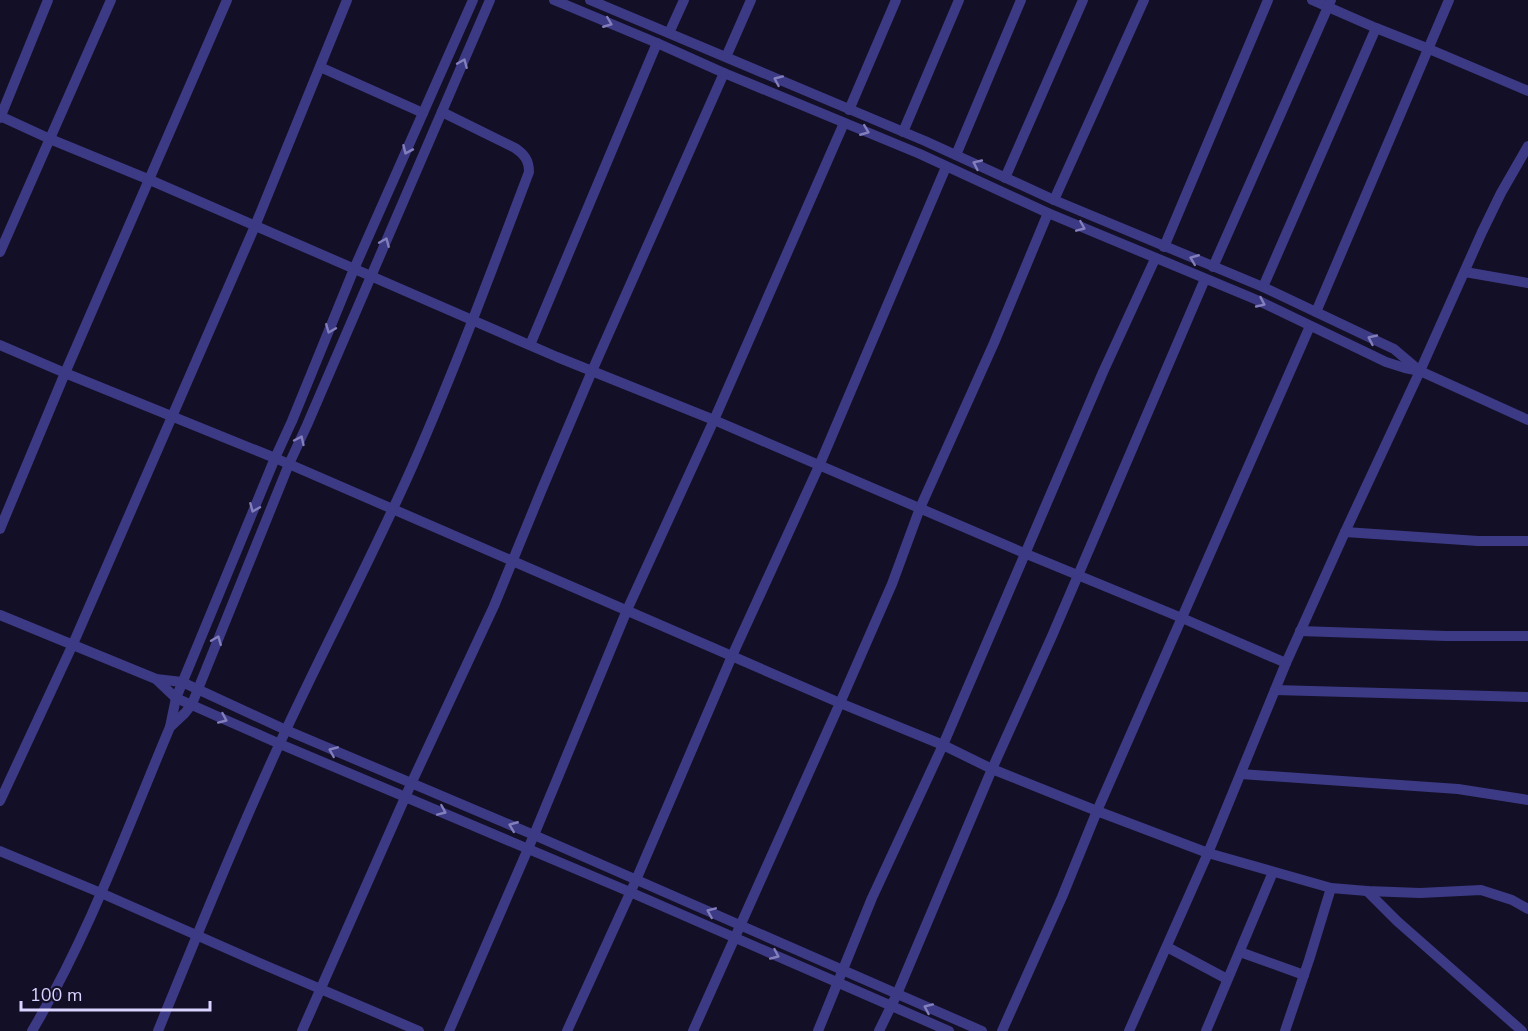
<svg xmlns="http://www.w3.org/2000/svg" width="1528" height="1031" viewBox="0 0 1528 1031" font-family="'Nunito Sans',sans-serif">
<style>
.lines{fill:none;stroke-linecap:round;stroke-linejoin:round}
.minor{stroke:#3d3a85;stroke-width:10}
.oneway{stroke:#837fbc}
</style>
<rect width="100%" height="100%" fill="#130f26"/>
<g class="lines">
<g class="minor">
<path d="M554,0L657,43L724,73L920,154L1048,213L1257,300L1386,362L1405,368L1420,371L1528,420"/>
<path d="M590,0L925,141L1054,200L1263,287L1394,349L1420,371"/>
<path d="M1312,0L1376,28L1429,49L1528,91"/>
<path d="M669,33L684,0"/>
<path d="M726,57L751,0"/>
<path d="M320,67L423,113"/>
<path d="M849,110L896,0"/>
<path d="M0,116L50,139L150,180L557,357L714,420L1024,553L1182,618L1286,663"/>
<path d="M0,118L48,0"/>
<path d="M903,132L959,0"/>
<path d="M956,155L1021,0"/>
<path d="M1005,178L1083,0"/>
<path d="M1054,200L1144,0"/>
<path d="M1164,247L1268,0"/>
<path d="M0,252L111,0"/>
<path d="M1213,267L1331,0"/>
<path d="M1465,272L1528,283"/>
<path d="M1263,287L1376,28"/>
<path d="M1316,312L1449,0"/>
<path d="M0,345L65,373L275,458L840,703L943,745L992,769L1097,811L1208,853L1331,888L1367,891L1420,893L1481,890L1512,900L1528,909"/>
<path d="M530,345L657,43"/>
<path d="M0,529L65,373L227,0"/>
<path d="M1345,532L1478,541H1528"/>
<path d="M0,615L156,679L182,682L286,730L534,835L982,1031"/>
<path d="M1300,631L1446,636H1528"/>
<path d="M156,679L176,698L280,744L630,892L949,1031"/>
<path d="M1275,690L1528,697"/>
<path d="M170,727L185,713L192,704L289,464L307,425L490,0"/>
<path d="M1241,774L1458,789L1528,800"/>
<path d="M0,801L73,644L255,226L347,0"/>
<path d="M0,851L101,893L255,961L419,1031"/>
<path d="M1367,891L1397,921L1522,1031"/>
<path d="M1167,947L1227,979"/>
<path d="M1240,952L1304,975"/>
<path d="M32,1031C89,935 127,829 170,727L176,698L275,458L292,421L354,269L473,0"/>
<path d="M158,1031C197,935 236,839 279,745C322,651 371,560 413,465C455,369 492,270 529,172C529,160 524,154 515,148L442,112"/>
<path d="M302,1031L411,784L494,606L542,489L592,371L724,73"/>
<path d="M449,1031L534,835L627,610L714,420L844,123"/>
<path d="M567,1031L636,880L732,656L819,466L946,167"/>
<path d="M693,1031L840,703L892,584L920,508L994,343L1048,213"/>
<path d="M818,1031L872,898L943,745L1103,372L1155,259"/>
<path d="M879,1031L897,994L992,769L1052,636L1205,279"/>
<path d="M1002,1031L1062,897L1097,811L1310,326"/>
<path d="M1129,1031L1208,853L1286,663L1345,532L1420,371L1482,232L1501,193L1528,146"/>
<path d="M1206,1031L1273,872"/>
<path d="M1285,1031L1309,960L1331,888"/>
</g>
</g>
<defs><path id="oneway-chevron" d="M-2-3.5L2.5 0L-2 3.5" fill="none" stroke-width="1.6" stroke-linecap="round" stroke-linejoin="round" transform="scale(1.5)"/></defs>
<g class="oneway">
<use href="#oneway-chevron" transform="translate(608 23) rotate(22)"/>
<use href="#oneway-chevron" transform="translate(463 63) rotate(-67)"/>
<use href="#oneway-chevron" transform="translate(778 80) rotate(-156)"/>
<use href="#oneway-chevron" transform="translate(865 131) rotate(22)"/>
<use href="#oneway-chevron" transform="translate(407 150) rotate(114)"/>
<use href="#oneway-chevron" transform="translate(977 164) rotate(-155)"/>
<use href="#oneway-chevron" transform="translate(1081 227) rotate(23)"/>
<use href="#oneway-chevron" transform="translate(385 242) rotate(-67)"/>
<use href="#oneway-chevron" transform="translate(1194 259) rotate(-158)"/>
<use href="#oneway-chevron" transform="translate(1261 303) rotate(25)"/>
<use href="#oneway-chevron" transform="translate(330 329) rotate(112)"/>
<use href="#oneway-chevron" transform="translate(1372 339) rotate(-155)"/>
<use href="#oneway-chevron" transform="translate(300 440) rotate(-65)"/>
<use href="#oneway-chevron" transform="translate(254 508) rotate(113)"/>
<use href="#oneway-chevron" transform="translate(217 640) rotate(-68)"/>
<use href="#oneway-chevron" transform="translate(223 719) rotate(24)"/>
<use href="#oneway-chevron" transform="translate(333 751) rotate(-157)"/>
<use href="#oneway-chevron" transform="translate(442 811) rotate(23)"/>
<use href="#oneway-chevron" transform="translate(513 826) rotate(-158)"/>
<use href="#oneway-chevron" transform="translate(711 912) rotate(-157)"/>
<use href="#oneway-chevron" transform="translate(775 955) rotate(24)"/>
<use href="#oneway-chevron" transform="translate(928 1008) rotate(-156)"/>
</g>
<path d="M21 1001v9h189v-9" fill="none" stroke="#d9d4ff" stroke-width="3"/>
<text x="30" y="1001" font-size="18" fill="#d9d4ff" stroke="#130f26" stroke-width="4.5" paint-order="stroke">100 m</text>
</svg>
